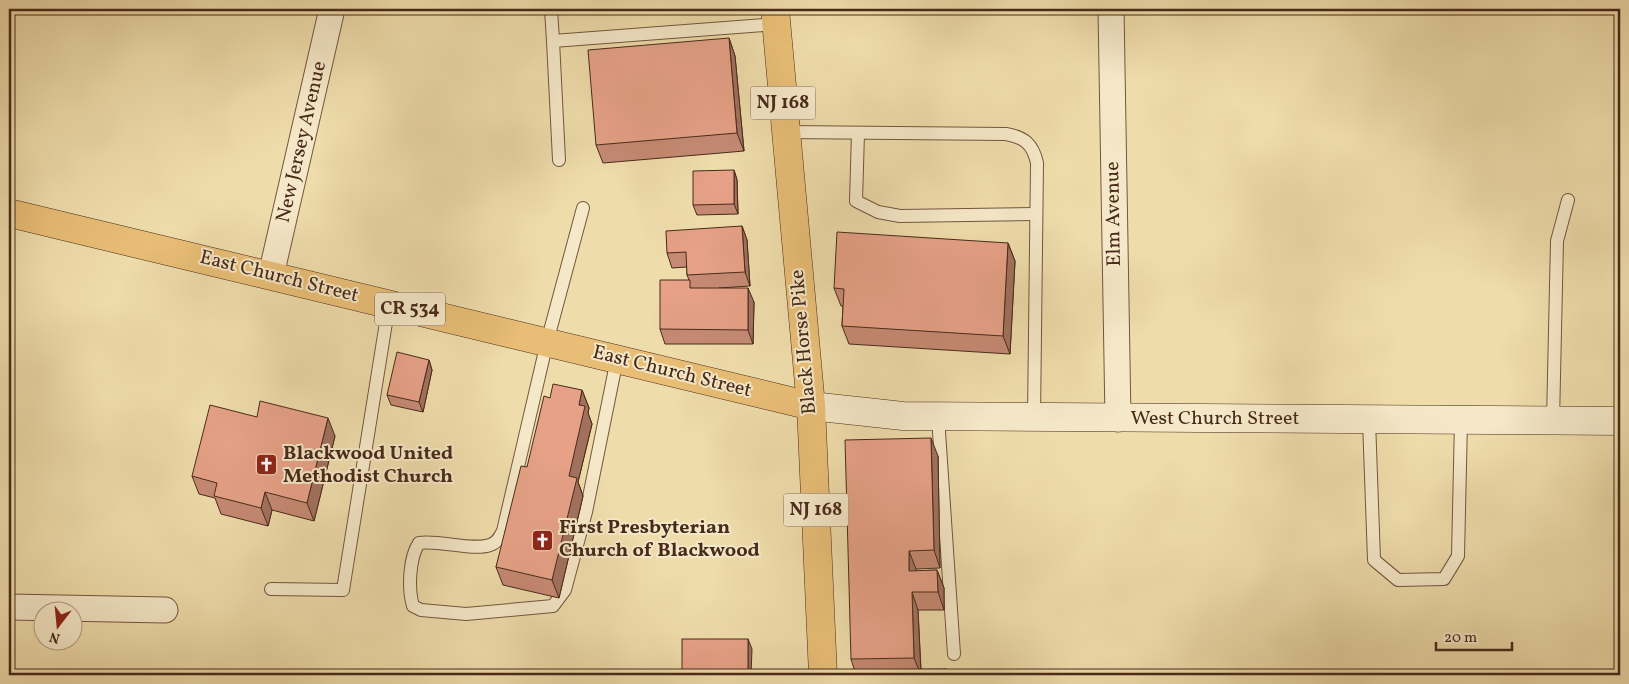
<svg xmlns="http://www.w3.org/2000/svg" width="1629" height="684" viewBox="0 0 1629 684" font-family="Vollkorn,serif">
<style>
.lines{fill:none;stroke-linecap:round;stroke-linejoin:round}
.lane-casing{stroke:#72563e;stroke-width:14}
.street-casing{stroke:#72563e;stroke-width:27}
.secondary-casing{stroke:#482a1a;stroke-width:29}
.primary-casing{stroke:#482a1a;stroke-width:29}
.lane{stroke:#f5e8c8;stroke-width:12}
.street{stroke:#f5e8c8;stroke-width:25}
.secondary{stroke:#f5e8c8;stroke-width:28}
.primary{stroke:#e8be76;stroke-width:28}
.wall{fill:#c68a74;stroke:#482a1a}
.shaded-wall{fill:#a1715e;stroke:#482a1a}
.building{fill:#e6a187;stroke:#482a1a}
.labels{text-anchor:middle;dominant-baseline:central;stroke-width:4;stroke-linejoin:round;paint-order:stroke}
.shield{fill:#f5e8c8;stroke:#7c634e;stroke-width:1}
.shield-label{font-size:19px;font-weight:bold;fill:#482a1a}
.street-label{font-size:20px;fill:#482a1a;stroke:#f5e8c8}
.poi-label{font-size:20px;font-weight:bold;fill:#482a1a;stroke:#f5e8c8;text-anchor:start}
</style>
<rect width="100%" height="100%" fill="#efdcab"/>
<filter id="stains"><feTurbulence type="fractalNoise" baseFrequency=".004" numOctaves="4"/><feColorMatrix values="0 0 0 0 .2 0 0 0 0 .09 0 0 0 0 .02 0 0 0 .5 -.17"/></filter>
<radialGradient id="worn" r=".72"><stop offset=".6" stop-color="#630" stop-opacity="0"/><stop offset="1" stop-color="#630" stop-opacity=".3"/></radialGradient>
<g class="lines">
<defs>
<g id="lane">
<path d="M551,9L553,41L776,24"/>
<path d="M553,41L559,160"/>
<path d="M786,132L1006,134C1024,137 1033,144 1037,163L1034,418"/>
<path d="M858,133L856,201L878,212L900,216L1036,214"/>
<path d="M583,208L547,342L503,531C500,537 497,543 490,545C472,551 440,540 419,543C409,558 408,589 413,606L421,610L466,614L553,606L565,590L586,512L617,359"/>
<path d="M938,417L954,654"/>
<path d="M1369,420L1374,560L1398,580L1444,579L1458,556L1461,421"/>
<path d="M1553,421L1557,241L1568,200"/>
<path d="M271,589L343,590L389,304"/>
</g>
<g id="street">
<path d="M1111,9L1118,419"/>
<path d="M271,275L332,9"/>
<path d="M9,607L165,610"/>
</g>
<path id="secondary" d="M811,406L903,416L1620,421"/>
<g id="primary">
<path d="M775,9L811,406L823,675"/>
<path d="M9,213L811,406"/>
</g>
</defs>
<use href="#lane" class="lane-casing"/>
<use href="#street" class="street-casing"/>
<use href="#secondary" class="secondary-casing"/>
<use href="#primary" class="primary-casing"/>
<use href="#lane" class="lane"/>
<use href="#street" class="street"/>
<use href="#secondary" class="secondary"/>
<use href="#primary" class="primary"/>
</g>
<g class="wall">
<path d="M666,9H692L667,10Z"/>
<path d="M729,38L735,56L744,151L603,163L596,145Z"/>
<path d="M734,170L737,180L738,214L697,215L693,205Z"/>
<path d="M742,226L747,240L750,286L719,288L754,302L753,344H665L660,329L689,280L687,275V267L672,268L667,253Z"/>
<path d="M1008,243L1015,261L1010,354L849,344L842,326L843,306H841L834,288Z"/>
<path d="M429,360L432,370L423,412L391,405L387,395Z"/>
<path d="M582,390L589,408L588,413L592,424L578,482L583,496L559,598L503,585L496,567L527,467Z"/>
<path d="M335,436L314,521L272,510L268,526L221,514L215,498L199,494L192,476Z"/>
<path d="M938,456L940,568L916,569V571L937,570L944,588V610H918L921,669L949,675H856L851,659Z"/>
</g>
<g class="shaded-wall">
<path d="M729,38L735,56L744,151L737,133Z"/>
<path d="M734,170L737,180L738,214L734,204Z"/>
<path d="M742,226L747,240L750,286L745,272Z"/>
<path d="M1008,243L1015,261L1010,354L1003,336Z"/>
<path d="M748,288L754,302L753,344L748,330Z"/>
<path d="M429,360L432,370L423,412L419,402Z"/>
<path d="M582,390L589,408L588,413L592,424L578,482L583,496L559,598L552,580L569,476L579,405Z"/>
<path d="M328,418L335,436L314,521L307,503Z"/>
<path d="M931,438L938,456L940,568L934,550Z"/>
<path d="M265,492L272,510L268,526L261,508Z"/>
<path d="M909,551L916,569V589L909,571Z"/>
<path d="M937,570L944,588V610L938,592Z"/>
<path d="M912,592L918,610L921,675L914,658Z"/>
<path d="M748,639L752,649L751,675H748Z"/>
</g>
<g class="building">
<path d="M729,38L737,133L596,145L588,50Z"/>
<path d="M734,170V204L693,205V171Z"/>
<path d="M742,226L745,272L687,275L686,252L667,253L666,231Z"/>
<path d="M837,232L1008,243L1003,336L842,326L844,289L834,288Z"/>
<path d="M660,280H690V288H748V330L660,329Z"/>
<path d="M397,352L429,360L419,402L387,395Z"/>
<path d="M553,384L582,390L579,405L585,406L569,476L577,478L552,580L496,567L521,466L527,467L544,396L550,398Z"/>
<path d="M260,401L328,418L307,503L265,492L261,508L214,496L217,483L192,476L210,405L257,417Z"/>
<path d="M931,438L934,550L909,551V571L937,570L938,592H912L914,658L851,659L845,440Z"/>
<rect x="682" y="639" width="66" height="36"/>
<path d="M947,669V675H858V670Z"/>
</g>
<defs>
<symbol id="church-square" viewBox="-11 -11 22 22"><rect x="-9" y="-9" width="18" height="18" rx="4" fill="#8f2418" stroke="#f5e8c8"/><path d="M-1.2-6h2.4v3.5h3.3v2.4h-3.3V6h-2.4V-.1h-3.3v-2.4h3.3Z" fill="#fff"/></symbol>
</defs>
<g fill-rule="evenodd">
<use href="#church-square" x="254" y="452" width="25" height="25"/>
<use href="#church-square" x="530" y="528" width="25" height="25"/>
</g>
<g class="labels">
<g class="shield">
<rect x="750.5" y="86.5" width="65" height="33" rx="4"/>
<rect x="375" y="292.5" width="70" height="33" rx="4"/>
<rect x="783.5" y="493.5" width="65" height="33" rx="4"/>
</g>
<g class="shield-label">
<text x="783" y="103">NJ 168</text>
<text x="410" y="309">CR 534</text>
<text x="816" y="510">NJ 168</text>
</g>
<g class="street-label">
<text transform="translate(302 142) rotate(-77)">New Jersey Avenue</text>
<text transform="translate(1114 214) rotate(-91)">Elm Avenue</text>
<text transform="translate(279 277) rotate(14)">East Church Street</text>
<text transform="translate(804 342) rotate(-95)">Black Horse Pike</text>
<text transform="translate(672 372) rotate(14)">East Church Street</text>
<text x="1215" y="419">West Church Street</text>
</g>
<g class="poi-label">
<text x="283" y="454">Blackwood United<tspan x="283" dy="23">Methodist Church</tspan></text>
<text x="559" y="528">First Presbyterian<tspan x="559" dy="23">Church of Blackwood</tspan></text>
</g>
</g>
<rect width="1629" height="684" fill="none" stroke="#efdcab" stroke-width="30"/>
<rect x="10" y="10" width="1609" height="664" fill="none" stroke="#482a1a" stroke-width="2.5"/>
<rect x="15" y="15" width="1599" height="654" fill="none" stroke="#482a1a"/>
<g transform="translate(58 626) rotate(196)"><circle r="24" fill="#f5e8c8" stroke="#b09c82"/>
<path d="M0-4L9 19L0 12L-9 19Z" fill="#8f2418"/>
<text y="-8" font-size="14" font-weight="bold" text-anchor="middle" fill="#482a1a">N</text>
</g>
<path d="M1436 642v8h76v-8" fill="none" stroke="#482a1a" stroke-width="2.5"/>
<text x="1444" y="642" font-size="15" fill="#482a1a" stroke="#f5e8c8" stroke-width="4" paint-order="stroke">20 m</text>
<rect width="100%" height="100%" filter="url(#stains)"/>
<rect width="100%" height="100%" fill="url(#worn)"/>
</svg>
